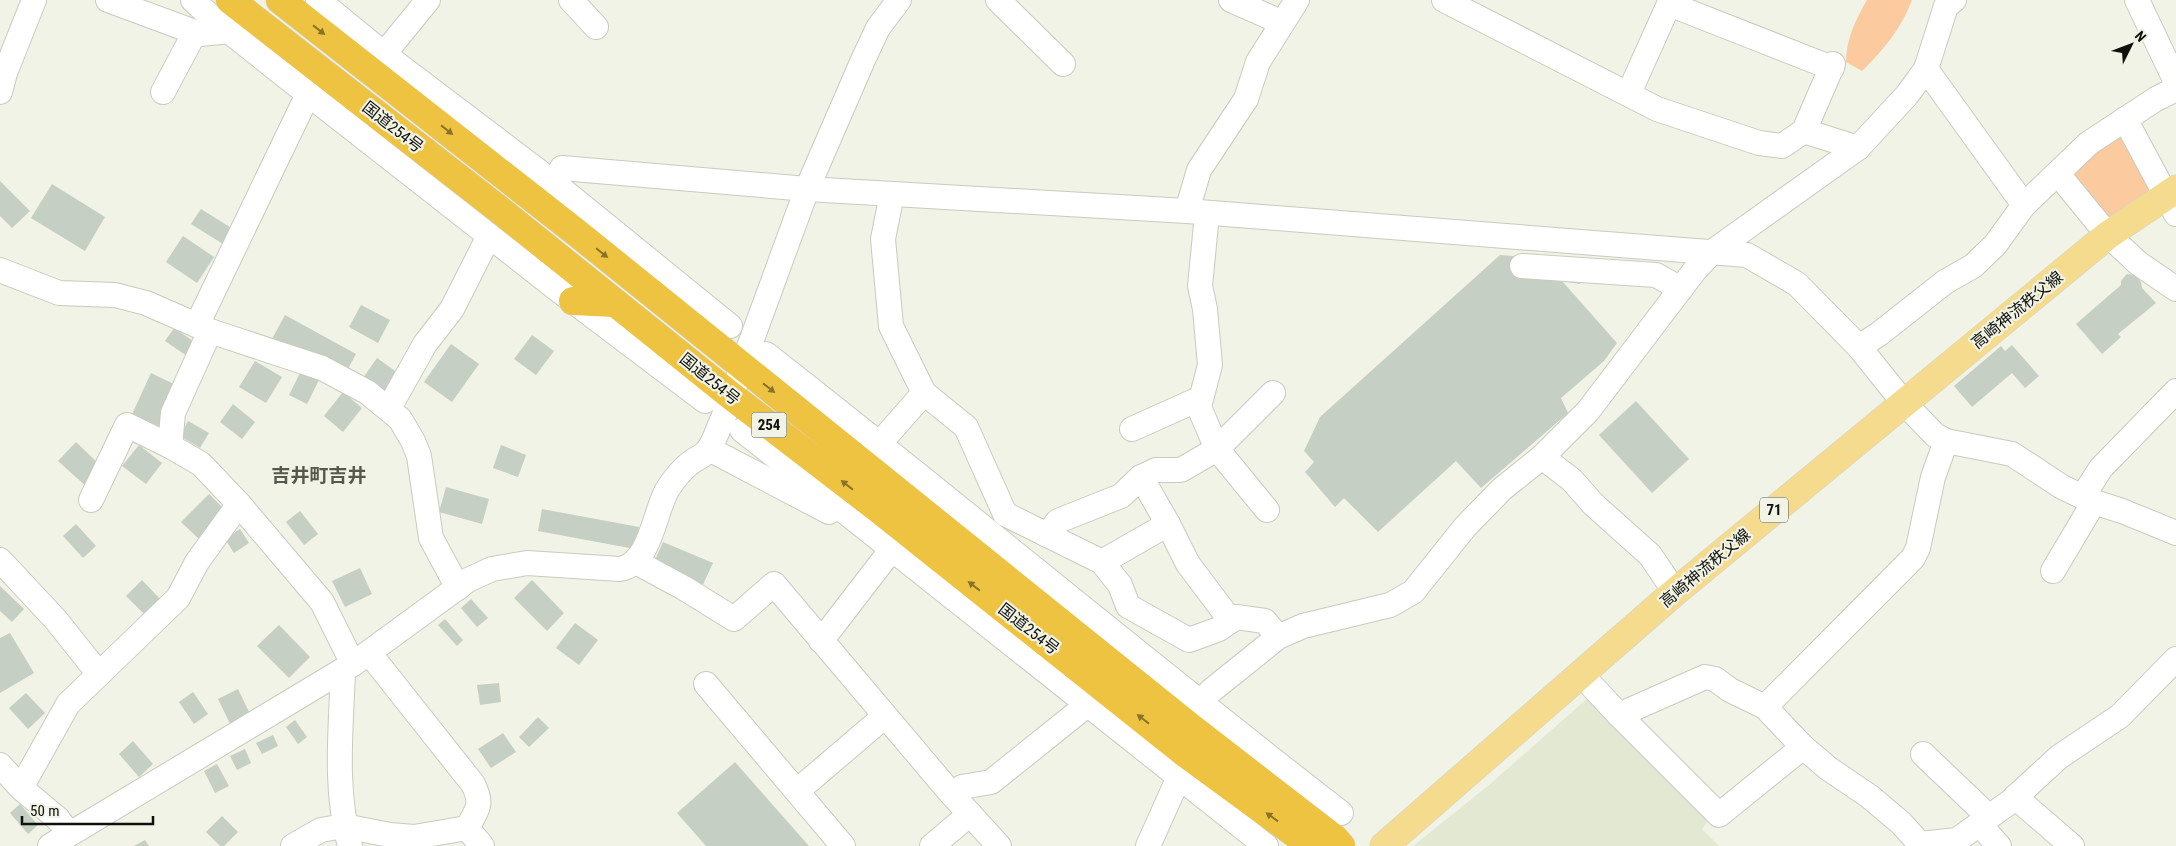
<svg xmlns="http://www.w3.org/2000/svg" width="2176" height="846" viewBox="0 0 2176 846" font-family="'Roboto Condensed','Noto Sans JP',sans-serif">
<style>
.built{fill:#e3e8d3}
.green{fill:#fbca9e}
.building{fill:#c5cfc4}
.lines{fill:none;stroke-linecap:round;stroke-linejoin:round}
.minor-casing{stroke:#c8cbbe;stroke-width:26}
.major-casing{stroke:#d4d4d3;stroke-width:29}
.highway-casing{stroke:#d4d4d3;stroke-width:29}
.minor{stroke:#fff;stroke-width:24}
.major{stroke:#f5db8e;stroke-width:28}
.highway{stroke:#eec342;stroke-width:28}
.oneway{fill:#8a7229}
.labels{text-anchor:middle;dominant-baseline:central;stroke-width:4.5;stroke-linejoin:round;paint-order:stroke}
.shield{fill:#f0f3e5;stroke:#52544c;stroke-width:1}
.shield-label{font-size:15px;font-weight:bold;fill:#0f100b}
.street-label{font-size:16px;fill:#0f100b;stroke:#f0f3e5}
.quarter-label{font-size:19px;font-weight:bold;fill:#55584c;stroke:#f0f3e5}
</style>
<rect width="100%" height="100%" fill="#f0f3e5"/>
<path class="built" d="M1588,698L1708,821L1702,829L1719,846H1413L1489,785Z"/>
<g class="green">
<path d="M1867,0H1912C1902,27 1883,51 1862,71L1846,62C1846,39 1856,19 1867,0Z"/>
<path d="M2119,128L2157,187L2128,204L2105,223L2066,173Z"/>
</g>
<g class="building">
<path d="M0,181L30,211L12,228L0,216Z"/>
<path d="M52,184L105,217L85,251L31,218Z"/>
<path d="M201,209L233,229L223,244L191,224Z"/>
<path d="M183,236L214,257L197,283L166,262Z"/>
<path d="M1500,255L1581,261L1580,284L1562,281L1617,343L1604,361L1561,398L1568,413L1481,488L1456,461L1378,532L1344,498L1335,507L1305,472L1314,462L1304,451L1320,417Z"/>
<path d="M2127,274L2135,275L2141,282L2142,288L2156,303L2118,334L2121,337L2102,354L2076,324L2121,285V281Z"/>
<path d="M361,305L390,320L378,343L349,327Z"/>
<path d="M285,315L356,354L343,378L272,339Z"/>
<path d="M174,328L196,343L187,356L165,341Z"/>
<path d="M532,335L554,351L536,375L514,359Z"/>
<path d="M451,344L479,364L452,402L424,382Z"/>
<path d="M2012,345L2039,376L2025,388L2012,373L1972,407L1954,386L2001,346L2005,351Z"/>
<path d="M377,358L398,373L382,395L361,381Z"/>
<path d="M255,361L282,377L266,403L239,387Z"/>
<path d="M301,371L319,380L307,404L289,395Z"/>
<path d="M151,373L180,387L157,438L127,425Z"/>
<path d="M343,392L362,408L343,432L324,416Z"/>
<path d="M1636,401L1689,459L1652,493L1599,435Z"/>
<path d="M233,404L255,422L242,439L220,422Z"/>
<path d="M188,421L209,433L200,448L180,436Z"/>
<path d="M76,442L105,470L88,488L58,461Z"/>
<path d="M139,445L162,463L146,484L122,466Z"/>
<path d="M501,445L526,455L518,477L493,468Z"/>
<path d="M446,487L489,499L482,524L439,512Z"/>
<path d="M209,494L227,512L200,540L181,522Z"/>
<path d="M542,509L639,527L635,549L538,531Z"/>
<path d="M300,511L318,534L304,545L286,522Z"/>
<path d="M76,524L96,546L83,558L63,536Z"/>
<path d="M240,529L249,543L234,553L225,539Z"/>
<path d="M663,542L713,563L701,589L652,567Z"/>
<path d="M360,568L372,594L345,607L332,581Z"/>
<path d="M142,580L160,599L145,615L126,596Z"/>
<path d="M532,580L564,613L547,631L514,598Z"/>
<path d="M0,586L24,609L12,622L0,611Z"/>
<path d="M471,599L488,618L477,627L461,608Z"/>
<path d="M445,619L463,640L457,646L438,625Z"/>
<path d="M575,623L598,640L579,665L556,648Z"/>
<path d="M279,625L310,657L289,678L257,646Z"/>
<path d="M10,633L34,673L0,693V638Z"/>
<path d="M499,683L501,702L480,705L477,685Z"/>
<path d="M238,689L253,720L233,730L218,699Z"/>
<path d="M193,692L208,714L194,724L179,702Z"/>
<path d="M26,693L45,713L28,729L9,708Z"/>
<path d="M538,717L549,728L529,747L519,737Z"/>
<path d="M295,720L307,737L298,744L286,727Z"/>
<path d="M503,733L516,752L491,768L478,749Z"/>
<path d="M273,735L278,746L262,754L256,743Z"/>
<path d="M133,741L153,764L139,777L119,754Z"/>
<path d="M245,749L251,763L237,770L230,756Z"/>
<path d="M735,762L809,846H706L677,813Z"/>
<path d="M217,764L229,786L215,793L204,771Z"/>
<path d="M20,804L38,825L28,834L10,813Z"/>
<path d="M222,816L238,832L224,846H220L206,832Z"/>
<path d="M145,840L149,846H134Z"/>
</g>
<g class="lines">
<defs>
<g id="minor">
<path d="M108,0L200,34L231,31"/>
<path d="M193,0L210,16L279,71L561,292L705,401"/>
<path d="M318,0L384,54L554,183L730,326"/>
<path d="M571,0L596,27"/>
<path d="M998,0L1063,64"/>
<path d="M1231,0L1281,22"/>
<path d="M1444,0L1657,109L1759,143L1782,146L1804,131L1833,64"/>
<path d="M2137,0L2176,82"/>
<path d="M384,54L428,0"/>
<path d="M1926,69L2024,205"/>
<path d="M0,92L5,73L34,0"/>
<path d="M163,92L195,32"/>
<path d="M1629,93L1669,4L1832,68"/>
<path d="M2125,119L2176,214"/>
<path d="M1804,131L1858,148"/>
<path d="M2058,174L2108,235L2138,263L2176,289"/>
<path d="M892,194L883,239L891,326L924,393L966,427L1005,514L1102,562L1120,585L1128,606L1189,640L1219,629L1236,617L1265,621L1278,637"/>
<path d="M1187,211L1199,170L1246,99L1258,62L1297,0"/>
<path d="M1207,214L1200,286L1205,309L1210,365L1199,407L1217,449L1267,510"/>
<path d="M577,233L554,183L562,168L807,189L1187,211L1747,255L1797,284L1859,347L1904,403L1935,435L1946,441L2012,454L2062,487L2094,502L2122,511L2176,533"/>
<path d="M1522,266L1656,275L1681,289"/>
<path d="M0,270L59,293L115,295L146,303L210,331L322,368L367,392L400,419L413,441L419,456L431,538L458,588"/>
<path d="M197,325L308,94"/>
<path d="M1859,347L1879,334L1945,282L1973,266L1995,245L2024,205L2089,143L2156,99L2176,89"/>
<path d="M766,354C959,505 1147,663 1341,813"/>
<path d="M389,408L425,344L452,309L489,236"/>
<path d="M1132,429L1201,398"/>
<path d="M742,430L1266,846"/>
<path d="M880,443L924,393"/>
<path d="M170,446L173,413L210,331"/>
<path d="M709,449L829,512"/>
<path d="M1542,457L1572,480L1593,504L1650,555L1675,592"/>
<path d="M1141,477L1168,524L1188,564L1231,621"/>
<path d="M2083,496L2101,468L2176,391"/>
<path d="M91,500L127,425L170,446L201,464L239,504L322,602L353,664"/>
<path d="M1047,535L1058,521L1121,496L1141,477L1156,470H1181L1217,449L1273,393"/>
<path d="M0,560L56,620L99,674"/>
<path d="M636,562L684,588L734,619L774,584L948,790L999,846"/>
<path d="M1102,562L1168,524"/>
<path d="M2053,571L2094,502"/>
<path d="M821,641L892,549"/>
<path d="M370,654L473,784C483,804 478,809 467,828"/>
<path d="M343,671C341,729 334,789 350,846"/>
<path d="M1580,673L1619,715L1719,815L1803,747"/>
<path d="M706,684L843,846"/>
<path d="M1765,707L1913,558L1918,548L1933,477L1946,441"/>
<path d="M1619,715L1705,677L1715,679L1730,690L1765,707L1803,747L1829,769L1869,796L1901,823L1920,844L1957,840L1989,817L2010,802L2059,757L2120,716L2176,659"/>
<path d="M1189,726L1199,703L1212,690L1278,637L1303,626L1390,605L1413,592L1465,527L1502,489L1542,457L1588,411L1695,270L1712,252L1858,148L1907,95L1926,69L1946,6L1954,0"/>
<path d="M1923,754L1989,817"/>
<path d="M0,765L21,788"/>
<path d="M797,791L885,716"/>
<path d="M953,795L962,787L991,782L1087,705"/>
<path d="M2015,797L2072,846"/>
<path d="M1979,824L1999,846"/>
<path d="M69,834L58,819L21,788L68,704L178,598L197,562L239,504"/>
<path d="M50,846L353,664L468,580L492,569L527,563L620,569C650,564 654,514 667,490C673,480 684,467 693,461C699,457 704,456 708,450C715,441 718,428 723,418L807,189L863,60L878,28L899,0"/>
<path d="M293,846L321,830L344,826L390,835L414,837L467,828L482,846"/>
<path d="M932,846L970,814"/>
<path d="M1148,846L1179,777"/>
</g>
<path id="major" d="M1384,846L1675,592L2108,235L2176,189"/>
<g id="highway">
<path d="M230,0L501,211L730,395L877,508L1186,754L1312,846"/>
<path d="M280,0L577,233L1189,726L1334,838L1341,846"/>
<path d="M573,301L615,303"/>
</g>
</defs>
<use href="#minor" class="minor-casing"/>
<use href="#major" class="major-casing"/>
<use href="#highway" class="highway-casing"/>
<use href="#minor" class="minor"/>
<use href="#major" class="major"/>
<use href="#highway" class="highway"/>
</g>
<defs><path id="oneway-solid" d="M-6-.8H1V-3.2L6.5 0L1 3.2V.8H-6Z" transform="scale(1.25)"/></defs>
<g class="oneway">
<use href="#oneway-solid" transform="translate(319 30) rotate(38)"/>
<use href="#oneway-solid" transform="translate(447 130) rotate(38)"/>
<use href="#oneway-solid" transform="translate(602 253) rotate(39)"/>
<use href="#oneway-solid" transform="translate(769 388) rotate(38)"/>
<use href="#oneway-solid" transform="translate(847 485) rotate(-142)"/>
<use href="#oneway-solid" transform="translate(974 586) rotate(-142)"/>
<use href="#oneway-solid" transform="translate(1143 719) rotate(-142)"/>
<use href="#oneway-solid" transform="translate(1272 817) rotate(-144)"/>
</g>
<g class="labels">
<g class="shield">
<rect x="751.5" y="412.5" width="35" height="25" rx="4"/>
<rect x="1760" y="497.5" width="28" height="25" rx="4"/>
</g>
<g class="shield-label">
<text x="769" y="425">254</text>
<text x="1774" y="510">71</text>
</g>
<g class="street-label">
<text transform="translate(393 127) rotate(38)">国道254号</text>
<text transform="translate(2017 310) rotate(-39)">高崎神流秩父線</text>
<text transform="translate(710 379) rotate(39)">国道254号</text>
<text transform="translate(1705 568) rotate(-40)">高崎神流秩父線</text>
<text transform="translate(1029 629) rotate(38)">国道254号</text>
</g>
<g class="quarter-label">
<text x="319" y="475">吉井町吉井</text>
</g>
</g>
<g transform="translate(2131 45) rotate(48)" stroke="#f0f3e5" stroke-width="4" paint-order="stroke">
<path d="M0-4L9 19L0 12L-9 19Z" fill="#0f100b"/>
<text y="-8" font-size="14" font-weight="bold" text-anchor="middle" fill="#0f100b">N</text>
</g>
<path d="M22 816v8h131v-8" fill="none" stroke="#0f100b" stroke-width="2.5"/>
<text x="30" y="816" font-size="15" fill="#0f100b" stroke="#f0f3e5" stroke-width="4" paint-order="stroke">50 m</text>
</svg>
